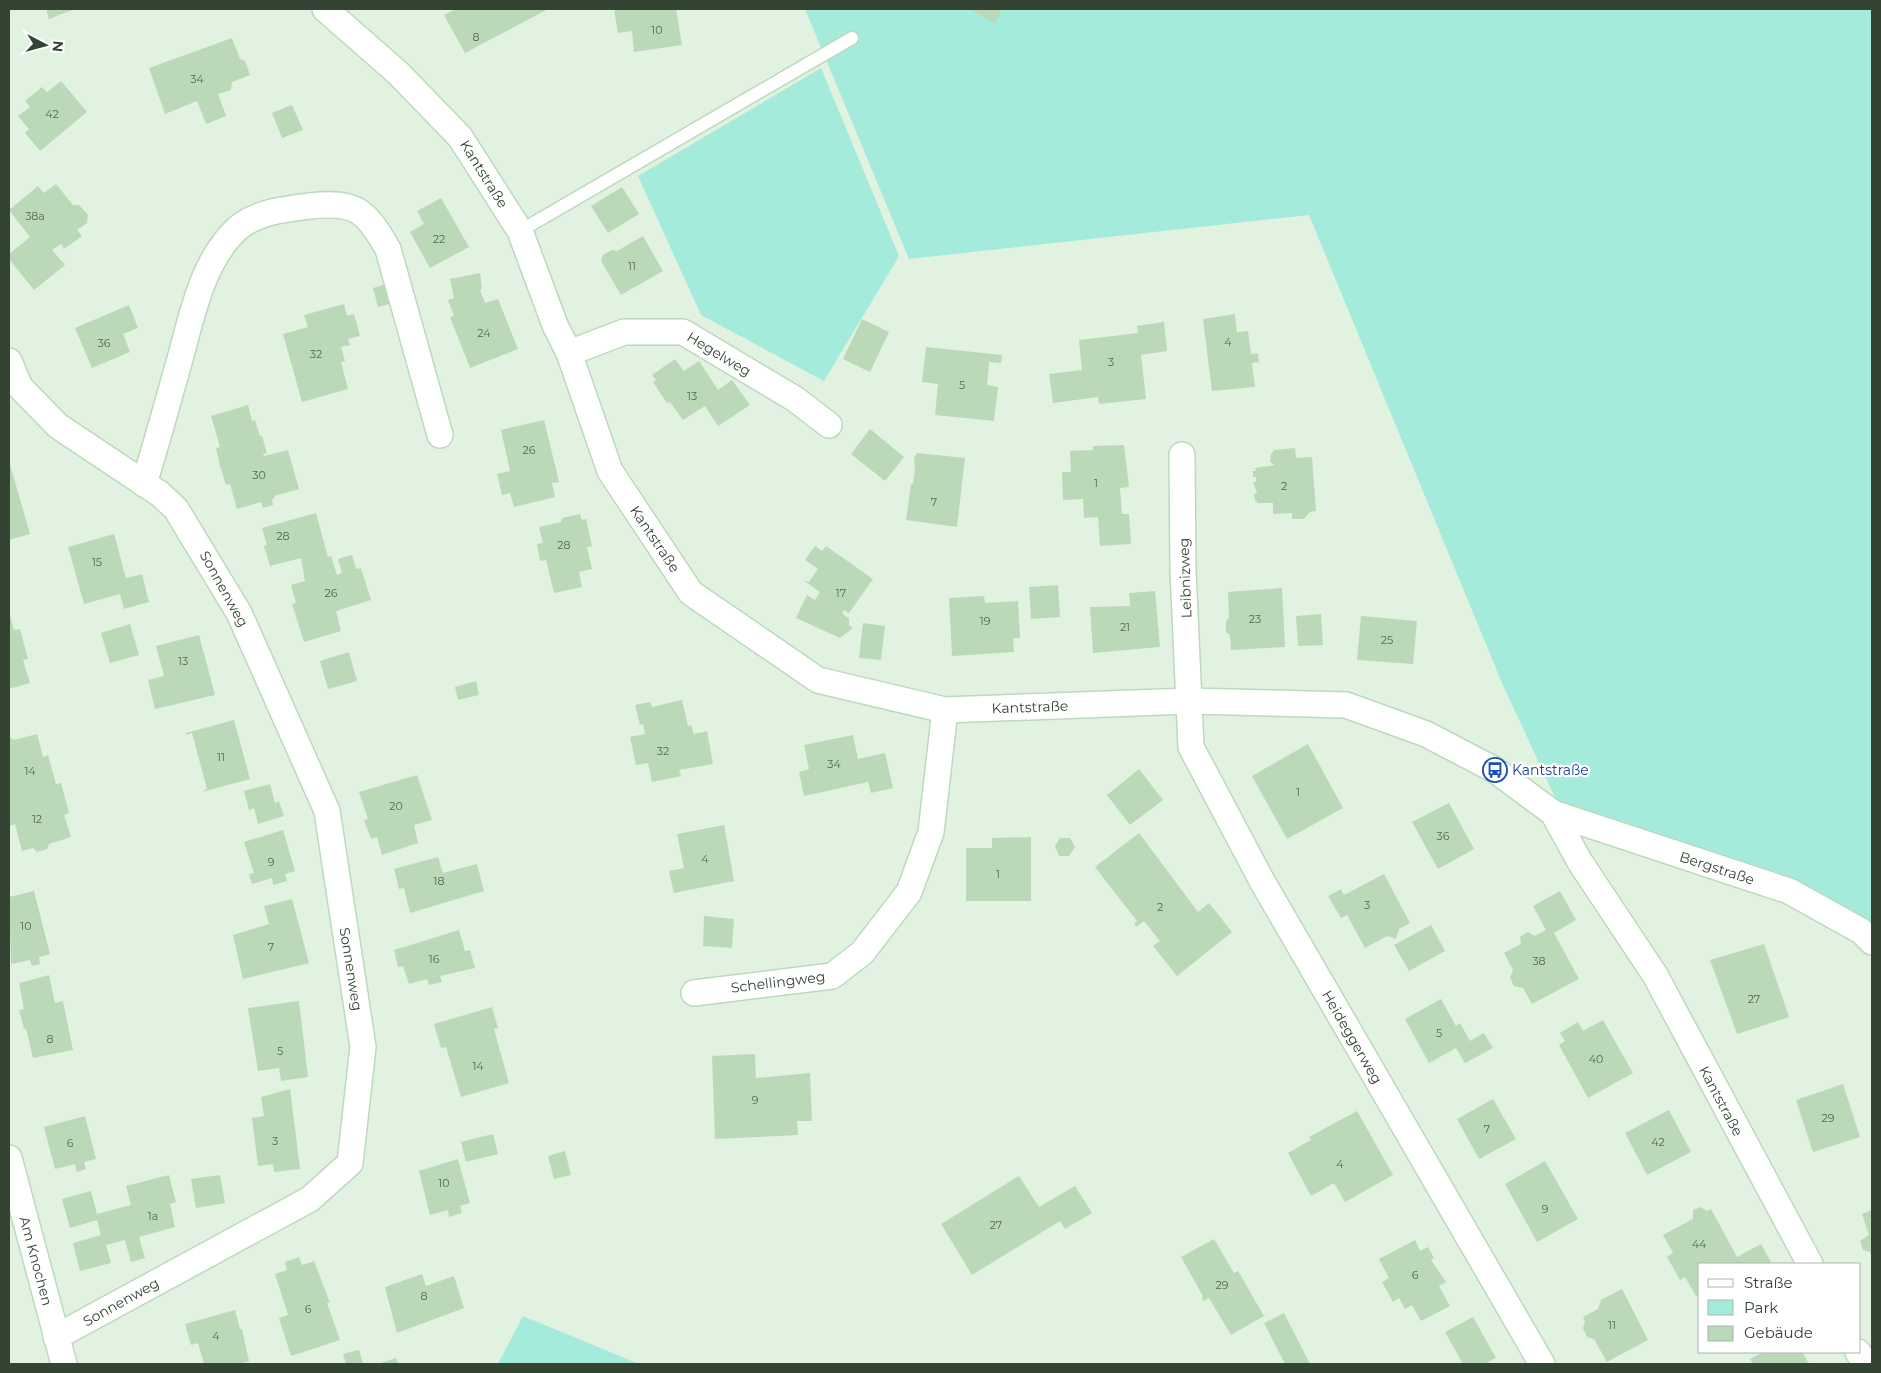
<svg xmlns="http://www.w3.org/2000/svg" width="1881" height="1373" viewBox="0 0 1881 1373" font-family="Montserrat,sans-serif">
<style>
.green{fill:#a5ebdc}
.building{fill:#bbd8b9}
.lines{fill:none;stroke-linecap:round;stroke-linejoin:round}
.service-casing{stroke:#bdd9bd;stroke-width:15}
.minor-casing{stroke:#bdd9bd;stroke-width:28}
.service{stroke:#fff;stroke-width:12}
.minor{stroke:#fff;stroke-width:25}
.labels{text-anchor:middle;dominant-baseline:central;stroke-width:4.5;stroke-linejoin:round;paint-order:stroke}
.number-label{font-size:11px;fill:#556954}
.street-label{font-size:14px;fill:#334432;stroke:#fff}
.transit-label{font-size:14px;fill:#164399;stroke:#fff;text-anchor:start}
</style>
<rect width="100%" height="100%" fill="#e1f2e1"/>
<g class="green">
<path d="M805,9H1872V931L1558,804L1502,683L1309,215L909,259Z"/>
<path d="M821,68L899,256L824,381L701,315L638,176Z"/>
<path d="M523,1316L639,1364H498Z"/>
</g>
<g class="building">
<path d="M46,9H75L49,19Z"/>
<path d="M456,9H548L465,53L444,15Z"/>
<path d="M614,9H676L682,45L634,52L632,31L618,33Z"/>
<path d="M969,9H1002L995,23Z"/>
<path d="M232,38L240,59L245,61L250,75L232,82L231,90L218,94L226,116L206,124L197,101L165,114L149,68Z"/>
<path d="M61,81L87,112L40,151L25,133L29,129L18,116L30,107L25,101L42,87L47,92Z"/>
<path d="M292,105L303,130L282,138L272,113Z"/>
<path d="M56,184L73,205H79L88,215L87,223L77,230L82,236L64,249L61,244L52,250L65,265L34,290L9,259V254L30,237L9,210L38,186L44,193Z"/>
<path d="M622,187L639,214L608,233L591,206Z"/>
<path d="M441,198L469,247L430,268L410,232L424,224L417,211Z"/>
<path d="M643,236L663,271L621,295L601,261L603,255L612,250L617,251Z"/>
<path d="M480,273L482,288L480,290L485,303L498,299L518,349L470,368L450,317L454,316L448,300L454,298L450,279Z"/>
<path d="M387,284L392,303L378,307L373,288Z"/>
<path d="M344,304L347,316L354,314L360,336L348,339L350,345L341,347L345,361L341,362L348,389L302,402L283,334L308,327L304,315Z"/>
<path d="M129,305L138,328L123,334L130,352L92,368L75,328Z"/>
<path d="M1235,314L1237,332L1248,331L1251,354L1258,353L1259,362L1252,363L1255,387L1212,391L1203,319Z"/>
<path d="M862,319L889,332L870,372L843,359Z"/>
<path d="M1164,322L1167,351L1141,355L1146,399L1099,404L1098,397L1053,403L1049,374L1082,370L1079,340L1138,333L1137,326Z"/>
<path d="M926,347L1002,355L1001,363L989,362L987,385L998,387L994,421L935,415L938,384L922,382Z"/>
<path d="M675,359L684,371L699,361L718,390L732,380L750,405L718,426L705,406L683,420L670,402L667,403L653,382L656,380L652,375Z"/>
<path d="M248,405L252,421L255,420L260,436H262L267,453L263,454L264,456L288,450L299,489L274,496L275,498L272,499L273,505L263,508L261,502L237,509L230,484L226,485L220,466L216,448L220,447L211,416Z"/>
<path d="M544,420L559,482L552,483L555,497L514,507L510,493L502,495L497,474L510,471L501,430Z"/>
<path d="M870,429L904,457L885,481L851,454Z"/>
<path d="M1124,445L1129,487L1120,488L1122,514H1129L1131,544L1100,546L1098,517L1084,518L1083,499L1063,500L1062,472H1071L1070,451L1093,450V446Z"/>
<path d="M1295,448L1296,458L1312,457L1316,511L1310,512L1304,519H1292V513L1273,514V503H1257V501H1255L1254,494L1257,493L1253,482H1256V477H1253V471H1256L1255,468L1275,465L1270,462L1271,454L1274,450Z"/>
<path d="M917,453L965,458L957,527L906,520L911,484H913L915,470L914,458Z"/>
<path d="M9,461L30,534L9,540Z"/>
<path d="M316,513L328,557L331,556L337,575L342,573L338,559L352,555L356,569L361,568L371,600L336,611L341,631L304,642L292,604L296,603L291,585L305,581L301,558L270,566L264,546L267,545L262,528Z"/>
<path d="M580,514L582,520L586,519L592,546L587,547L592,569L579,572L582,587L554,593L546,560L540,561L537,544L543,543L539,527L561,522L562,518Z"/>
<path d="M114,534L126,578L142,574L149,602L124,609L120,594L84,604L68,547Z"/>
<path d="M815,546L822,551L826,546L873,579L849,613L844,610L842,613L849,619V625L853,628L840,638L796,618L807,595L815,600L820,592L803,580L809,582L818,569L805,560Z"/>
<path d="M1058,585L1060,617L1031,619L1029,587Z"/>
<path d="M1282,588L1285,647L1231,650L1230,635L1226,632V621L1229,618L1228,592Z"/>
<path d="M1155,591L1160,647L1093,653L1090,607L1130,606L1129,593Z"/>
<path d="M984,596L985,603L1018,601L1020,638H1013L1014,652L952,656L949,598Z"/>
<path d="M9,612L14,630L20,629L28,659L23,660L30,683L9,689Z"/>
<path d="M1321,614L1323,645L1298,646L1296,616Z"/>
<path d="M1361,616L1417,621L1413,664L1357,660Z"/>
<path d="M863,623L885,626L881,660L859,658Z"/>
<path d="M130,624L139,655L110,663L101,633Z"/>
<path d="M199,635L215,695L155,709L148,680L164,676L156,646Z"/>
<path d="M349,652L357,681L328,689L320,661Z"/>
<path d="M476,681L479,695L458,700L455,687Z"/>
<path d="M682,700L688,726L691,725L694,734L707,731L713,764L679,770L681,776L652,782L648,763L636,765L630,737L645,734L643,724L640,725L635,705L650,702L652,707Z"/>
<path d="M234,720L250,779L202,792L207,789L192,733L186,735V733Z"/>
<path d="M37,734L43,757L48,755L56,784L61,783L69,813L64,815L71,837L49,844L47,849L37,852L33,848L22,851L15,824L9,826V737L14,740Z"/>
<path d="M853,735L858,759L885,753L893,788L871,793L868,782L804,796L799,772L809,769L804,745Z"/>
<path d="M1308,744L1343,808L1287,839L1252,776Z"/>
<path d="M1139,769L1163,800L1130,825L1107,795Z"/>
<path d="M417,775L432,820L414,825L418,843L382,855L377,837L371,839L364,820L368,819L359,792Z"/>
<path d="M270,784L275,803L279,801L284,816L258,824L254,808L249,810L244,791Z"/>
<path d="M1449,803L1474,849L1438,869L1412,822Z"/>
<path d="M724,825L734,881L674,893L669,871L684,868L677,834Z"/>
<path d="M283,830L295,871L285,874L287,881L273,885L272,878L252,884L249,874L254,873L244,842Z"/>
<path d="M1139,833L1198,912L1209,903L1232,932L1177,976L1153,946L1160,941L1144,921L1136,927L1134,924L1137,921L1095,867Z"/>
<path d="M1031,837V901H966V848H992V838Z"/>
<path d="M1060,838H1070L1075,847L1069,856H1059L1055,846Z"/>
<path d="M438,857L443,873L477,864L484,891L410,913L404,888L399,889L394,869Z"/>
<path d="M1384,874L1410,923L1399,929L1396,939L1387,936L1365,948L1347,915L1341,918L1328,896L1341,889L1344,895Z"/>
<path d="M34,891L50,954L39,957L40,964L32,966L30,960L11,964L9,897Z"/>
<path d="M1560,891L1576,920L1554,933L1579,979L1532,1004L1523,988L1514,986L1510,978L1513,970L1504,953L1521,944L1520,937L1528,932L1534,936L1546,930L1533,906Z"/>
<path d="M292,899L309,963L243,979L233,935L269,924L264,906Z"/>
<path d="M704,916L734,919L732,948L703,946Z"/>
<path d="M1431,925L1445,951L1409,971L1394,945Z"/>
<path d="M459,930L465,951L470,950L475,968L440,976L442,982L429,985L427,979L409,984L403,966L398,967L394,950Z"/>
<path d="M1764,944L1789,1017L1737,1034L1710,960Z"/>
<path d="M49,975L55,1003L63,1001L73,1050L33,1058L26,1029H24L19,1010L24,1009L19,983Z"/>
<path d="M1441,999L1456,1026L1460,1023L1470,1041L1484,1033L1493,1048L1465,1063L1456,1048L1429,1063L1405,1019Z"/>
<path d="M299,1001L308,1077L281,1081L279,1068L258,1071L248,1008Z"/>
<path d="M492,1007L498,1028L494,1029L509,1083L461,1097L446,1047L441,1048L434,1024Z"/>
<path d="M1603,1020L1633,1073L1588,1098L1559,1045L1565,1041L1560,1033L1578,1022L1583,1031Z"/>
<path d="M755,1054L756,1078L810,1073L812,1121H797L798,1135L715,1139L712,1056Z"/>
<path d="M1843,1084L1860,1137L1813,1152L1796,1100Z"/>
<path d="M290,1089L300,1169L274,1172L273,1164L258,1166L252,1118L264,1116L261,1097Z"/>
<path d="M1493,1099L1516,1139L1479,1159L1457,1119Z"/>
<path d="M1669,1110L1691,1152L1647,1175L1625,1133Z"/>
<path d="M1357,1111L1393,1175L1345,1202L1334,1183L1311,1196L1288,1153L1311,1140L1309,1137Z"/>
<path d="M85,1116L96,1159L84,1162L86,1169L77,1172L75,1164L55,1169L44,1127Z"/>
<path d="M493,1134L498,1154L466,1162L461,1142Z"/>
<path d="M565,1151L571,1175L554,1179L548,1156Z"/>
<path d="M458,1159L470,1203L460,1206L462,1213L449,1217L448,1210L430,1215L419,1171Z"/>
<path d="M1545,1161L1578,1219L1537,1242L1505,1184Z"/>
<path d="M169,1175L176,1202L170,1204L175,1227L139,1237L145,1258L131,1262L125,1240L106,1245L111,1263L80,1271L73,1243L101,1235L97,1220L70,1228L62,1199L91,1191L97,1214L131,1205L126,1186Z"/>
<path d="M220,1175L225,1203L196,1208L191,1179Z"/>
<path d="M1019,1176L1039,1207L1075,1186L1092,1213L1065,1229L1060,1221L972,1275L941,1224Z"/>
<path d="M1700,1207L1707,1211L1711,1209L1737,1257L1761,1244L1772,1264H1700V1294L1696,1296L1685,1277L1680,1280L1667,1257L1673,1253L1663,1235L1693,1219V1210Z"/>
<path d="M1872,1210V1259L1870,1252L1863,1250L1860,1241L1869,1235L1862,1214Z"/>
<path d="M1214,1239L1234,1273L1238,1271L1264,1316L1231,1335L1209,1298L1203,1301L1202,1297L1203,1296L1181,1257Z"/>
<path d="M1415,1240L1420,1251L1428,1247L1434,1258L1431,1260L1446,1282L1439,1286L1450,1306L1421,1321L1412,1305L1405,1309L1399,1298L1393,1302L1382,1282L1389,1278L1379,1259Z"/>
<path d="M299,1257L302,1265L314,1261L330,1303H327L340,1340L291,1356L279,1318L288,1315L275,1274L287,1270L285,1262Z"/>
<path d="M422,1274L426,1286L454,1276L464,1308L397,1333L385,1287Z"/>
<path d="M1622,1289L1648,1340L1607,1362L1594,1339L1587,1337L1583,1328L1585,1322L1583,1317L1598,1309L1601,1300Z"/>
<path d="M235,1310L240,1329H242L249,1361L239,1364H204L198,1343L191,1345L185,1324Z"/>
<path d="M1284,1313L1310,1364H1285L1264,1323Z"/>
<path d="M1473,1317L1496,1358L1484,1364H1463L1445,1332Z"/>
<path d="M359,1350L363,1364H346L343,1354Z"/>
<path d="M1763,1352H1802L1809,1364H1753L1750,1359Z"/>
<path d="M396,1358L398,1364H378Z"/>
</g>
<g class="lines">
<defs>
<path id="service" d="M520,231L852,38"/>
<g id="minor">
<path d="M325,9L398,73L460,137L520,231L555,325L569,353L610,471L691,593L818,680L945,710L1189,701L1346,705L1426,734L1495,770L1553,813L1580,862L1655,975L1810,1264"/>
<path d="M569,353L624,332H683L795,399L829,425"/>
<path d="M9,361L20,387L58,426L160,494L176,509L239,613L327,811L363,1047L350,1163L310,1199L56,1337"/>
<path d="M1182,455L1183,570L1191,747L1262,881L1542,1364"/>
<path d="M144,484C156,445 167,405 178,366C191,321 201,261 238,228C257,212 285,209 309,206C357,201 365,210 388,249L440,435"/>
<path d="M1553,813L1789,891L1861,931L1872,942"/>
<path d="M694,993L832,976L862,953L909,892L931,832L945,710"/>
<path d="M9,1158L64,1364"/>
<path d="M1858,1352L1865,1364"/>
</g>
</defs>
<use href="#service" class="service-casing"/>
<use href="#minor" class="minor-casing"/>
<use href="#service" class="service"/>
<use href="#minor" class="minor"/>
</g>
<defs>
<symbol id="bus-ring" viewBox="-11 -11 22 22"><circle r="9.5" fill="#fff" stroke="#1a4fb4" stroke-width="1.5"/><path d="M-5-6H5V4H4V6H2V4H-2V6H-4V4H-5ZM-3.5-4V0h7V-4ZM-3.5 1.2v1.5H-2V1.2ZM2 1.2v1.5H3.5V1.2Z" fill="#1a4fb4"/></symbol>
</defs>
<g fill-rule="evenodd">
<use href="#bus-ring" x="1481" y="756" width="28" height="28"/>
</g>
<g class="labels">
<g class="number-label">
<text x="657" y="30">10</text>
<text x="476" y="37">8</text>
<text x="197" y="79">34</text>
<text x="52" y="114">42</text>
<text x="35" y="216">38a</text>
<text x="439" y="239">22</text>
<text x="632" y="266">11</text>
<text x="484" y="333">24</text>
<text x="1228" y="342">4</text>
<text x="104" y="343">36</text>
<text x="316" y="354">32</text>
<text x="1111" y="362">3</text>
<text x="962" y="385">5</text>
<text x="692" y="396">13</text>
<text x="529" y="450">26</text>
<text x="259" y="475">30</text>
<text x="1096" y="483">1</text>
<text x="1284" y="486">2</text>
<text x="934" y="502">7</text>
<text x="283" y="536">28</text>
<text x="564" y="545">28</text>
<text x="97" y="562">15</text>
<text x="331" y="593">26</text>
<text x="841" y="593">17</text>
<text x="1255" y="619">23</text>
<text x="985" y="621">19</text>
<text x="1125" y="627">21</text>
<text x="1387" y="640">25</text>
<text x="183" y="661">13</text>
<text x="663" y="751">32</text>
<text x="221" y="757">11</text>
<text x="834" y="764">34</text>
<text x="30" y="771">14</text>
<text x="1298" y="792">1</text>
<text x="396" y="806">20</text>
<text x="37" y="819">12</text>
<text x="1443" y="836">36</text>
<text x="705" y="859">4</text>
<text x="271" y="862">9</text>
<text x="998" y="874">1</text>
<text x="439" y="881">18</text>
<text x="1367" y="905">3</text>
<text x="1160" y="907">2</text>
<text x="26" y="926">10</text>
<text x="271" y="947">7</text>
<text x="434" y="959">16</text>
<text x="1539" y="961">38</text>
<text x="1754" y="999">27</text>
<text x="1439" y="1033">5</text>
<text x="50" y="1039">8</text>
<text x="280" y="1051">5</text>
<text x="1596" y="1059">40</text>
<text x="478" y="1066">14</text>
<text x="755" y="1100">9</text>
<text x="1828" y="1118">29</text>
<text x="1487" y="1129">7</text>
<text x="275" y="1141">3</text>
<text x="1658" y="1142">42</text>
<text x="70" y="1143">6</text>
<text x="1340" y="1164">4</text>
<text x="444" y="1183">10</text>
<text x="1545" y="1209">9</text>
<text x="153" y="1216">1a</text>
<text x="996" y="1225">27</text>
<text x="1699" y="1244">44</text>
<text x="1415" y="1275">6</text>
<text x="1222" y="1285">29</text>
<text x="424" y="1296">8</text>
<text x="308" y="1309">6</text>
<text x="1612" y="1325">11</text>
<text x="216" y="1336">4</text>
</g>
<g class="street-label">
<text transform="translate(484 174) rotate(58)">Kantstraße</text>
<text transform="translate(719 354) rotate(31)">Hegelweg</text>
<text transform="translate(655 539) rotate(56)">Kantstraße</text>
<text transform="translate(1185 578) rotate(-92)">Leibnizweg</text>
<text transform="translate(224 589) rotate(61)">Sonnenweg</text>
<text transform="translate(1030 707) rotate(-2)">Kantstraße</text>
<text transform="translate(1717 868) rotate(18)">Bergstraße</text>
<text transform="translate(351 969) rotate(81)">Sonnenweg</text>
<text transform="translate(778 982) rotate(-7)">Schellingweg</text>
<text transform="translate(1352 1037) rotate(60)">Heideggerweg</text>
<text transform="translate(1721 1101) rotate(62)">Kantstraße</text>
<text transform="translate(36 1261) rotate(75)">Am Knochen</text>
<text transform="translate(121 1302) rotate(-29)">Sonnenweg</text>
</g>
<g class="transit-label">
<text x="1512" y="770">Kantstraße</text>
</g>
</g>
<rect width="1881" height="1373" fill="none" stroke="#334432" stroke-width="20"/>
<rect x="1698" y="1263" width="162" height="90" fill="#ffffff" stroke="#adb4ad"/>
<rect x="1708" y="1279" width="25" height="8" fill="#ffffff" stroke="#adb4ad"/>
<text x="1744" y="1288" font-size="15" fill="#334432">Straße</text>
<rect x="1708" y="1300" width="25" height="15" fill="#a5ebdc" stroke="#adb4ad"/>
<text x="1744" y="1313" font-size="15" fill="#334432">Park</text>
<rect x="1708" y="1326" width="25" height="15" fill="#bbd8b9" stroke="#adb4ad"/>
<text x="1744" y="1338" font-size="15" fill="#334432">Gebäude</text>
<g transform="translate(45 45) rotate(96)" stroke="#ffffff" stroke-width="4" paint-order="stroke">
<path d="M0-4L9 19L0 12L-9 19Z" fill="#334432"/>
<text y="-8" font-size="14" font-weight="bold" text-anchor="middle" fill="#334432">N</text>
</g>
</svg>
